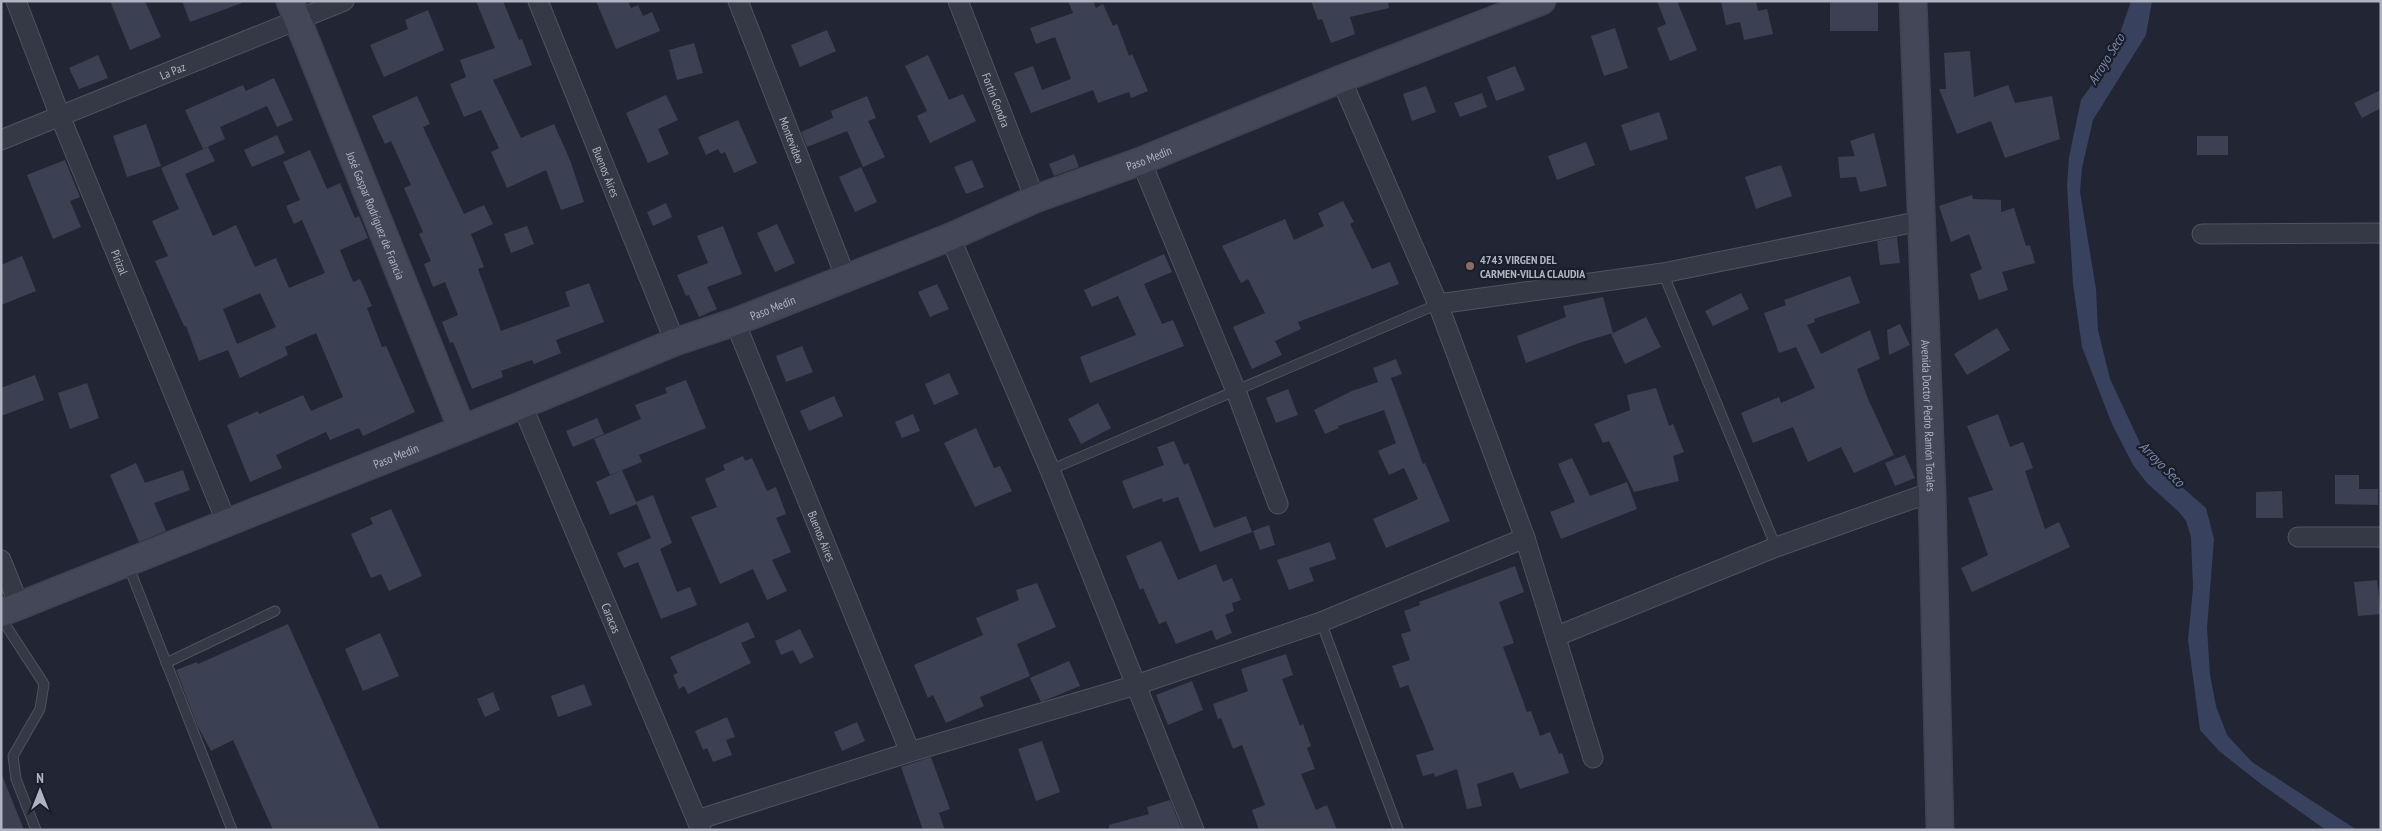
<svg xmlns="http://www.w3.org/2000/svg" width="2382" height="831" viewBox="0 0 2382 831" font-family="'PT Sans Narrow',sans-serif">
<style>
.water{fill:#38415d}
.building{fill:#3b4152;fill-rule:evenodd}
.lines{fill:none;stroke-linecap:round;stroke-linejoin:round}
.lane-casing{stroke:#4f5360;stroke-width:11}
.street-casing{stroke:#4f5360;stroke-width:21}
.secondary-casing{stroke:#3e424f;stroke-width:29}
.lane{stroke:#353945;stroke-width:9}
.street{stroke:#353945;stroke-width:19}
.secondary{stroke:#434758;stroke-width:26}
.education-dot{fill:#8d6e63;stroke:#1a1e2a;stroke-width:2}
.labels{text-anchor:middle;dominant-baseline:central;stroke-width:4.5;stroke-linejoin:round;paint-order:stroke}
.street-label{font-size:12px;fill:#afb3c2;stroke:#1a1e2a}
.poi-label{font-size:12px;font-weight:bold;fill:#afb3c2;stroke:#1a1e2a;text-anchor:start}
.water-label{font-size:14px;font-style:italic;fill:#7a86a8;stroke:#1a1e2a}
</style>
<rect width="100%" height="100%" fill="#222634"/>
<path class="water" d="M2131,1H2152L2146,35L2093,120L2082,168L2080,192L2096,289L2098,330L2110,379L2141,445L2160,468L2206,508L2214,539L2207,628L2210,675L2216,706L2227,735L2252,762L2357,830H2326L2261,784L2219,751L2200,730L2188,640L2193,588L2191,537L2186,521L2179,512L2147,483L2133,465L2112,424L2082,347L2073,284L2067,186L2069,157L2081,100L2101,72L2119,36Z"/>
<g class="building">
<path d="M110,1H145L161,37L130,50Z"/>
<path d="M182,1H241L242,3L190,22Z"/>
<path d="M476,1H503L519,40L522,39L532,65L493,80L521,138L554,124L570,160L584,202L561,210L546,170L507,188L491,152L499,148L481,110L464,117L450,84L466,77L460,60L495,48Z"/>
<path d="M596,1H628L631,8L638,5L643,16L652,12L660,31L616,49Z"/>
<path d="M1068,1H1093L1096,8L1103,4L1113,26L1117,24L1129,56L1132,54L1148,91L1131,98L1129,92L1098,103L1093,90L1031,113L1014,73L1033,66L1042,90L1071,79L1055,37L1036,44L1030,28L1073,13Z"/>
<path d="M1311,1H1388L1389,8L1350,17L1355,34L1331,43L1322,19L1318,20Z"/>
<path d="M1657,1H1677L1697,50L1670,61L1657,28L1666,24Z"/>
<path d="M1721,1H1756L1758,11L1767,9L1773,34L1744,40L1740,22L1726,25Z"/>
<rect x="1830" y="1" width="48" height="30"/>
<path d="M428,10L444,50L384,77L370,45L408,29L405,20Z"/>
<path d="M1615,28L1628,68L1604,76L1591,36Z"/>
<path d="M827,30L836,51L800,67L791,45Z"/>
<path d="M694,43L703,73L677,80L669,50Z"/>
<path d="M1970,51L1974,97L2008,85L2015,103L2052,96L2060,139L2005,158L1991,121L1957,134L1939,89H1946L1944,53Z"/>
<path d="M98,55L108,78L79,89L69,68Z"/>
<path d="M928,55L949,100L963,94L976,121L930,143L917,116L927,111L905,66Z"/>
<path d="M1515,66L1525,90L1496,101L1487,77Z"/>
<path d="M274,78L293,120L277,127L267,106L220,127L225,139L203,149L185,110L243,85L246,91Z"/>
<path d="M1426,86L1436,112L1412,121L1403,94Z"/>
<path d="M2381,90V108L2362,118L2354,103Z"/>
<path d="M1482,93L1487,107L1460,117L1454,103Z"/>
<path d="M666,95L678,120L658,129L669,154L648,163L626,113Z"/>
<path d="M417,96L430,124L423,127L464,214L484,205L493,224L471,234L484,267L478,269L501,331L570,306L565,292L589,283L604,322L556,340L561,353L534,364L532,360L501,371L503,377L472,389L453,342L450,343L442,322L458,315L445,282L433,287L424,264L431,261L419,234L423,232L404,188L411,185L391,141L385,144L372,116Z"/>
<path d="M867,96L876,118L868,121L885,157L863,167L847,131L807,147L801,132L833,118L831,111Z"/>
<path d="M1659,112L1668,139L1630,151L1621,125Z"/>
<path d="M738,120L757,163L734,173L725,152L721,154L718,149L706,155L698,137Z"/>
<path d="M146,124L161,166L127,177L113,136Z"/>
<path d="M1874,133L1887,186L1860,192L1856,177L1840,178L1838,157L1855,156L1850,141Z"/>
<path d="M277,135L285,153L252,167L244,150Z"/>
<rect x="2197" y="136" width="31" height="19"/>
<path d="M1586,142L1595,165L1557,180L1548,156Z"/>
<path d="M208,147L215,161L185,174L213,236L236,225L255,267L276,258L289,288L325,273L302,220L294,224L286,206L300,200L283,162L310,150L327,189L340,183L355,218L359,216L368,238L340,250L353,282L360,279L372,306L367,308L382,347L386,346L415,412L363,436L359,428L330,440L326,432L276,455L282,468L250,482L227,425L258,411L259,414L303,395L311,411L343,397L316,333L285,347L288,355L240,378L228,350L199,361L186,326H184L155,261L168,256L152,221L179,209L161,168ZM260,293L276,327L237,344L223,309Z"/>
<path d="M1074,154L1079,167L1054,176L1049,164Z"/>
<path d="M65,160L80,197L70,201L81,227L53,239L27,175Z"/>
<path d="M972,160L984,187L966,194L954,167Z"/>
<path d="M1781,165L1792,196L1756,209L1745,177Z"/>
<path d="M861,167L877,202L855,212L839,177Z"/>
<path d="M1972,195L1973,199L2001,200V212L2014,208L2026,246L2030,245L2035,263L2002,272L2008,290L1979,300L1970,274L1982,269L1969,234L1951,242L1939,206Z"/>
<path d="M1343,201L1354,222L1350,224L1372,269L1390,262L1399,284L1298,322L1301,329L1275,341L1282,355L1252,369L1233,327L1265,313L1248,279L1241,283L1222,246L1285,219L1294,240L1324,226L1318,213Z"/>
<path d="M666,203L672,217L653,226L647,212Z"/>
<path d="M777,224L795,263L775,272L757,233Z"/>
<path d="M527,226L534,244L511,253L504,234Z"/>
<path d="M723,226L742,274L707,287L717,309L699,317L689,295L686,296L677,275L708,263L697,236Z"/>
<path d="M1897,237L1900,263L1880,265L1877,241Z"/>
<path d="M1164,254L1172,272L1144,284L1162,324L1173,320L1184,346L1090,383L1080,357L1136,335L1118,296L1092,307L1084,290Z"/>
<path d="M22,256L36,291L1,305V265Z"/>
<path d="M1850,276L1860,303L1814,319L1815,322L1807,325L1821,354L1870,330L1880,359L1857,369L1868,399L1894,455L1854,473L1841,447L1808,462L1793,427L1753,443L1741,413L1779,397L1781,403L1815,388L1796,347L1779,353L1764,313L1786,305L1784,300Z"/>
<path d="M937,284L949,309L930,317L918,292Z"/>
<path d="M1741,293L1749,309L1713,326L1705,311Z"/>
<path d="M1603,297L1613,333L1582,342L1526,363L1517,336L1566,317L1563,306Z"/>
<path d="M1646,317L1661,347L1625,364L1611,334Z"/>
<path d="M1900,324L1910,345L1889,355L1887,330Z"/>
<path d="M1997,328L2010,350L1967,375L1954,354Z"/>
<path d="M802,346L813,372L786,382L776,356Z"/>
<path d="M1396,359L1402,374L1391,378L1423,464L1425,463L1450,521L1386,548L1373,519L1418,499L1404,468L1389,475L1378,451L1396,443L1384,410L1338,426L1339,428L1325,434L1314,410L1352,391L1378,382L1373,368Z"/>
<path d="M949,373L959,394L934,405L925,384Z"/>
<path d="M35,375L44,400L1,416V388Z"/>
<path d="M686,380L706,428L639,455L642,462L610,475L594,439L641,419L635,405L667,393L665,388Z"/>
<path d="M87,383L99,418L70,429L58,393Z"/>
<path d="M1656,388L1669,426L1673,424L1684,452L1673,456L1679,481L1634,492L1609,441L1603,443L1594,424L1630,410L1627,395Z"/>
<path d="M1288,389L1298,415L1276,423L1266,398Z"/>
<path d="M834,396L843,416L809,431L800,411Z"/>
<path d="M1098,403L1111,428L1081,444L1068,419Z"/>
<path d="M913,414L920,431L902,438L895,422Z"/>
<path d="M1998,414L2010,447L2023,442L2033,468L2025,471L2045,529L2059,522L2070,547L1972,592L1961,568L1988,555L1968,498L1993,490L1967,426Z"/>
<path d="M597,418L604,434L573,447L566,431Z"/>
<path d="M976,428L994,468L1000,466L1012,491L975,507L944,443Z"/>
<path d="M1174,441L1184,465L1188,463L1214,528L1246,516L1252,532L1200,552L1178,497L1163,502L1162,498L1133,509L1122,481L1164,465L1157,447Z"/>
<path d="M1905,455L1915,478L1895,486L1885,463Z"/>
<path d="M743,456L745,461L752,458L767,491L776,487L786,514L776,518L791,552L772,560L787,591L767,600L753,569L720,584L691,517L717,507L705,479L725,470L723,465Z"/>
<path d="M1572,458L1590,496L1627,482L1637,509L1561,539L1550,512L1575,502L1558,464Z"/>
<path d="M136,463L145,483L183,470L190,490L154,503L166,531L139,542L110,475Z"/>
<path d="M622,470L637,504L610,515L596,482Z"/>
<path d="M2335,475H2359V489H2378V505L2335,504Z"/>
<path d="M2282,491L2283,518H2256V492Z"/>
<path d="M653,495L672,543L660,549L677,592L690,587L697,605L661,619L638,562L624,568L617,553L651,538L636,502Z"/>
<path d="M391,509L422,576L389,591L381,574L371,578L351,534L373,524L370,518Z"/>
<path d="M1269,525L1275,545L1260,550L1253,531Z"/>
<path d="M1161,541L1178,580L1216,564L1223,582L1232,578L1241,600L1232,603L1234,611L1225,615L1232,633L1216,640L1212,630L1176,644L1166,621L1159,624L1143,588L1140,590L1126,556Z"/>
<path d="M1330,542L1336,559L1309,568L1314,581L1289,590L1277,560Z"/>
<path d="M1515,566L1524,592L1499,602L1514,643L1503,647L1527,712L1531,711L1540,736L1550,732L1559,754L1562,753L1569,773L1520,789L1513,772L1477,784L1482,806L1467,809L1457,769L1435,777L1434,773L1423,776L1416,755L1434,750L1408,685L1400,688L1392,666L1410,660L1401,634L1411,631L1404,611L1420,605L1419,602Z"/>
<path d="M2377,580L2381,614L2358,616L2354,582Z"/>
<path d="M1037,583L1056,627L1017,644L1030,676L980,697L984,706L946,723L933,695L928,698L914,665L983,635L976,618L1019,600L1016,590Z"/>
<path d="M748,622L755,637L741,643L751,663L688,694L684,686L679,689L673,675L678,673L670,657Z"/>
<path d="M288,624L380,830H273L233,740L211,751L197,725L176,670L197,662L198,664Z"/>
<path d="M800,629L814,657L800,664L793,650L781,655L775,641Z"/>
<path d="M380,633L399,676L363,691L345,649Z"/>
<path d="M1286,654L1293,675L1282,679L1300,726L1303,724L1311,746L1307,748L1315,769L1301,774L1316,810L1327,805L1337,830H1259L1252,810L1265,805L1242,745L1233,749L1221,718L1218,719L1213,704L1248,691L1241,669Z"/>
<path d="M1069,661L1080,686L1041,702L1030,678Z"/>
<path d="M1192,681L1203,710L1168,725L1156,695Z"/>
<path d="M584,684L592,705L558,717L551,696Z"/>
<path d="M493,692L500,710L485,717L477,699Z"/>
<path d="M727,717L735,737L726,740L732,755L713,762L707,748L703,750L695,731Z"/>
<path d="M857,722L865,741L842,751L834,732Z"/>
<path d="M1042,741L1060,792L1036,801L1018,749Z"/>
<path d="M931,757L950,809L939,813L945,830H923L901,767Z"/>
<path d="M1,775H2L24,830H1Z"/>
<path d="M1170,800L1182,830H1109V825L1149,814L1147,807Z"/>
</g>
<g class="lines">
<defs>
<g id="lane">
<path d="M1663,273L1776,547"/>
<path d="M1050,470L1438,304"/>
<path d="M128,565L232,830"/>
<path d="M1,618L44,684L40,709L13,756L16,779L36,830"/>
<path d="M1321,622L1398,829"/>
<path d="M166,663L275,611"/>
</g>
<g id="street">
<path id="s1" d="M16,1L60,116L227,523"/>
<path id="s2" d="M538,1L675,342"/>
<path id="s3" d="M738,1L846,278"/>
<path id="s4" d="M958,1L1035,199"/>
<path d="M1341,79L1438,304L1525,538L1593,758"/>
<path id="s5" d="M1,140L344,1"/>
<path d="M1141,161L1236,391L1278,504"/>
<path d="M2202,234L2381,233"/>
<path d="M950,237L1050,470L1194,830"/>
<path d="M1438,304L1663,273L1921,221"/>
<path id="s6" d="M735,322L910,752"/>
<path id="s7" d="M522,405L701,830"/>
<path d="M2298,537H2381"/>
<path d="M1,560L19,605"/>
<path d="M1557,636L1776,547L1932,492"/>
<path d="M697,820L910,752L1136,685L1321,622L1525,538"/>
</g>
<g id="secondary">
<path id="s8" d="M290,1L462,429"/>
<path id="s9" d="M1913,1L1932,492L1940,830"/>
<path id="s10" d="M1,613L522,405L675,342L735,322L950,237L1035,199L1141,161L1341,79L1542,1"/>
</g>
</defs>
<use href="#lane" class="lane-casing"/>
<use href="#street" class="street-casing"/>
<use href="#secondary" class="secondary-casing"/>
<use href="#lane" class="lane"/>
<use href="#street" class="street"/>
<use href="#secondary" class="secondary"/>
</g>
<circle class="education-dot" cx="1470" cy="266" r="5"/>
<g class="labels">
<g class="street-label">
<text stroke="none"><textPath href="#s5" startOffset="185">La Paz</textPath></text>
<text stroke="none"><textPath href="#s4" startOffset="106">Fortín Gondra</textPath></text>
<text stroke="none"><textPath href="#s3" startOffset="149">Montevideo</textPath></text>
<text stroke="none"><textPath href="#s10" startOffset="1235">Paso Medin</textPath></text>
<text stroke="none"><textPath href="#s2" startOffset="184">Buenos Aires</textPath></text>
<text stroke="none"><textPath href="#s8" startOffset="231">José Gaspar Rodríguez de Francia</textPath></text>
<text stroke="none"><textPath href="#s1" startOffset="281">Pirizal</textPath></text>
<text stroke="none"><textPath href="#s10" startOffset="830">Paso Medin</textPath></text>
<text stroke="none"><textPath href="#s9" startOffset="415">Avenida Doctor Pedro Ramón Torales</textPath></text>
<text stroke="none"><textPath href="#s10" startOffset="425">Paso Medin</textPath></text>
<text stroke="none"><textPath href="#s6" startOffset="231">Buenos Aires</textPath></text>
<text stroke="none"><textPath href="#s7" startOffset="231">Caracas</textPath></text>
</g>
<g class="poi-label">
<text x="1480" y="259">4743 VIRGEN DEL<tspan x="1480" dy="14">CARMEN-VILLA CLAUDIA</tspan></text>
</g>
<g class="water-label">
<text transform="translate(2106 59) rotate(-58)">Arroyo Seco</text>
<text transform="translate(2162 464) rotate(45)">Arroyo Seco</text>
</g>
</g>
<rect width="2382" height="831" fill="none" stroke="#afb3c2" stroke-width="5"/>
<g transform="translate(40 791)" stroke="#1a1e2a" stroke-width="4" paint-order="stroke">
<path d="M0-4L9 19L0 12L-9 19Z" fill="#afb3c2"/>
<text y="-8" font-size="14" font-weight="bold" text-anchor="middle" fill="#afb3c2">N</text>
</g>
</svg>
